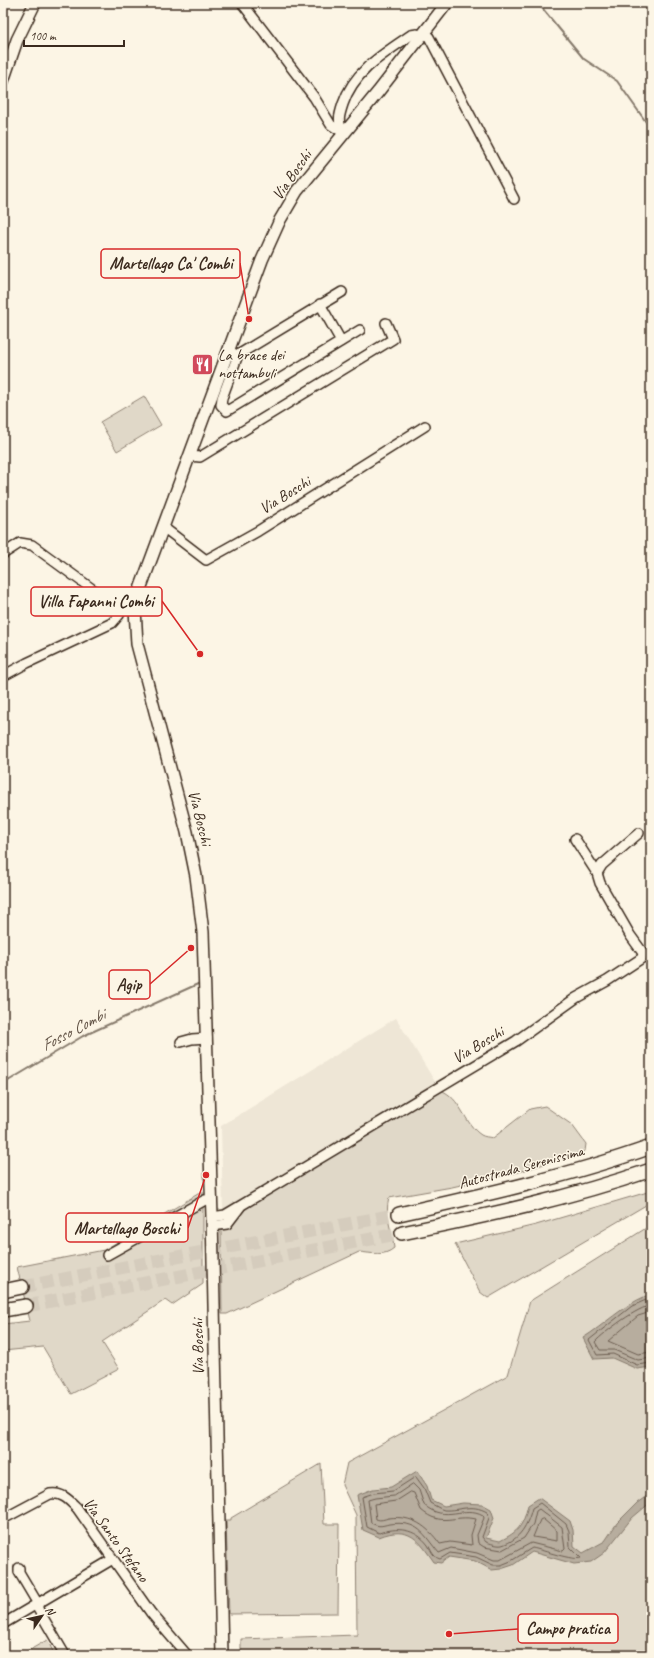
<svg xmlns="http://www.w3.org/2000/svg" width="654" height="1658" viewBox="0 0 654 1658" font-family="Caveat,sans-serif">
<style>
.built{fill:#eee6d6}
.green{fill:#e0d8c8;stroke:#8e8173}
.water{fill:#b7ad9e;stroke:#85796b}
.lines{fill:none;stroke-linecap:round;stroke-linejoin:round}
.shore{stroke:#6d5e51;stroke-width:1}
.stream{stroke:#85796b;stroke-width:2}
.highway-tunnel{stroke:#d5ccbd;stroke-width:13;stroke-dasharray:13 6;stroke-linecap:butt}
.minor-casing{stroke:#3b2a1e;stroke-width:12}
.major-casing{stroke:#3b2a1e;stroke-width:14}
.highway-casing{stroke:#3b2a1e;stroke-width:16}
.minor{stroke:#fcf5e5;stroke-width:9}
.major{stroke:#fcf5e5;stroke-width:11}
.highway{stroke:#fcf5e5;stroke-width:13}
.labels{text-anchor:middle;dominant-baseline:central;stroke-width:3;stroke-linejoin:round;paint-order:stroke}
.street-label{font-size:16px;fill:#3b2a1e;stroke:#fcf5e5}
.poi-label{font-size:16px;fill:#3b2a1e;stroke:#fcf5e5;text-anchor:start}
.water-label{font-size:17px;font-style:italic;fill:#605144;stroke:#fcf5e5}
.leader{fill:none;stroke:#d62828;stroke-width:1.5}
.callout-dot{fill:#d62828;stroke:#fcf5e5;stroke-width:1.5}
.callout{fill:#fcf5e5;stroke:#d62828;stroke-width:1.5}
.callout-label{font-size:17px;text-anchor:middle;font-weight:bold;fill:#3b2a1e}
</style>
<rect width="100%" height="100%" fill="#fcf5e5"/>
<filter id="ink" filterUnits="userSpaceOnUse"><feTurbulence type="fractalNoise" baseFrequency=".025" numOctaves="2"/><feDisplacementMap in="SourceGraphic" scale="8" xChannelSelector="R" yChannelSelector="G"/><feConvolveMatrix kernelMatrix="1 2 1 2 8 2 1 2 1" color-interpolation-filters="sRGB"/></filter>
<g filter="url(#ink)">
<path class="built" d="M396,1018L437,1085L223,1212L221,1126Z"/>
<g class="green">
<path d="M144,396L161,425L117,451L100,422Z"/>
<path d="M440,1090C461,1097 464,1124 481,1135C484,1137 489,1137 493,1138L530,1109L545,1106L572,1125L586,1144L585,1151L519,1172L452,1187L389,1198C384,1216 392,1229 394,1248C384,1257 371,1253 359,1252L227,1314H222L221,1231L233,1223L244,1208Z"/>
<path d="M203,1191V1284L172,1305L165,1300L102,1342L119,1369L71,1394L43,1347L3,1351V1324L30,1321L17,1267L104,1250Z"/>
<path d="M651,1191V1202L488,1298L480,1292L455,1244L536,1225Z"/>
<path d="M651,1225V1655H241V1639L357,1635L356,1515L342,1485L347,1463L508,1375L530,1301Z"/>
<path d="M321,1464L324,1524H339L338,1613L229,1614L226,1520H231V1518Z"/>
<path d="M47,1640L55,1655H21Z"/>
</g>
<g class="water">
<path d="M646,1296L651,1297V1367L637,1369L612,1358L594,1359L583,1338C604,1325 622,1306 646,1296Z"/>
<path d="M417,1471L427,1486L431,1500L444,1506L463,1503L482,1504L491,1509L494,1518L486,1538L500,1541C519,1531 523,1526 528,1505L539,1498L570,1521L573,1530L574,1546L583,1553L605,1541L617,1523L637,1503L651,1493V1502L632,1518L604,1553L591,1562L574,1564L532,1552L513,1565L501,1569L492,1570L475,1561L449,1557L441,1563L434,1562C419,1540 409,1525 379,1537L363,1530L357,1495L373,1489L391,1487Z"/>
</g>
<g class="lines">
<g class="shore">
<path d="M651,1301L646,1300L632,1306L589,1340L597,1355L613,1354L637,1365L651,1363"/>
<path d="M651,1306C640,1305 603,1333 595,1342L600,1350H614L638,1360L651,1358"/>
<path d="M651,1312L638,1316L608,1341L638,1354L651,1352"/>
<path d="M416,1477L424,1488L430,1503C434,1505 440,1509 444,1510C460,1511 471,1503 487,1512L489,1518L482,1537L486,1542C490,1543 497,1546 502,1545C520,1540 528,1524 532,1508L540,1503L566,1524L569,1531L570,1547L581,1558C573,1561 543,1550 532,1548L511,1561L501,1565H493L476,1557L450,1553L440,1559C433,1557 431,1550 428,1545C415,1528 397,1527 379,1533L367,1527L362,1497L374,1493L393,1491Z"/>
<path d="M413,1484L419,1490L424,1505C446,1524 464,1504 483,1515L484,1518L477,1535L478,1543L484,1547L502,1550L524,1538L533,1524L536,1511L539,1509L562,1527L565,1549L563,1551L531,1543L500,1560H494L477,1553L451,1548L439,1553C423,1534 419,1520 389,1524C381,1526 379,1527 371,1523L368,1500L375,1498L394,1496Z"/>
<path d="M411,1492L414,1493L421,1510C442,1528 454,1514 476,1519L471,1535L472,1545L450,1542L440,1544C427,1526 412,1515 389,1518C384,1519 381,1521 376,1519L374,1504L396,1501Z"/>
<path d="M543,1519L557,1531V1541L533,1537L540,1520Z"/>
</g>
<g class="stream">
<path d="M538,3L584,59L617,81L651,129"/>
<path d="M3,1084L83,1036L200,983"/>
</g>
<g class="highway-tunnel">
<path d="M22,1287L399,1214"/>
<path d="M26,1306L402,1233"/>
</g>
<defs>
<g id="minor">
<path d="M242,3L314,97L331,125L344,133"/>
<path d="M424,33L429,37L514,199"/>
<path d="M344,133C337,122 339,116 343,104C354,71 383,54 411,35L417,34L421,37"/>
<path d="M320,304L341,341"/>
<path d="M230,352L238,355L222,398L221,405L227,411L360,330"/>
<path d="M238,355L342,292"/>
<path d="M190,456L200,457L393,339L386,323"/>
<path d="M163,527L206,560L258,531L425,426"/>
<path d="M3,554L20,543L32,545L110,602L135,609"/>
<path d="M3,676L27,663L112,623L119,615L123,607"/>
<path d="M597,873L602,865L639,833"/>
<path d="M181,1042L192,1039L207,1038"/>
<path d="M212,1217L225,1215L516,1041L576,998L607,981L642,958L643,953L630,935L600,883L597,873L575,839"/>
<path d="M212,1226L227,1224L240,1207"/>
<path d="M107,1255L205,1200L212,1199"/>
<path d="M3,1519L50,1494C62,1492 69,1500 77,1508L151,1613L187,1655"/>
<path d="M19,1568V1572L38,1604V1609L65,1655"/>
<path d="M3,1624L113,1559"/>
</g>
<g id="major">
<path d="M3,81L17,40L35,3"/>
<path d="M222,1655L212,1217L203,932L196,876L187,832L137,644L135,609L139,592L262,260L280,220L297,191L378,92L447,3"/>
</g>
<g id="highway">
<path d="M399,1214C484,1195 569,1176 651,1147"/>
<path d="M402,1233C486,1216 570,1198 651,1170"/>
<path d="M3,1291L22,1287"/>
<path d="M3,1310L26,1306"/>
</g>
</defs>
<use href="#minor" class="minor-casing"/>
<use href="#major" class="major-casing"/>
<use href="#highway" class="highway-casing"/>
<use href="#minor" class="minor"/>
<use href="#major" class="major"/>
<use href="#highway" class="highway"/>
</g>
</g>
<defs>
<symbol id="restaurant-square" viewBox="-11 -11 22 22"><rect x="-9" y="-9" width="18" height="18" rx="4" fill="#d1495b" stroke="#fcf5e5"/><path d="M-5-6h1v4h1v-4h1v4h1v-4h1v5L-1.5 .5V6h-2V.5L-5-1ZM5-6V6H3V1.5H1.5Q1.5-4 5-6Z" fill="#fff"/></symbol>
</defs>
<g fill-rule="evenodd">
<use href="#restaurant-square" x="190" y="352" width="25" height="25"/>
</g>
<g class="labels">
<g class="street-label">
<text transform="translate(292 175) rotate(-55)">Via Boschi</text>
<text transform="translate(285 495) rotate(-32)">Via Boschi</text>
<text transform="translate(200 818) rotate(76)">Via Boschi</text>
<text transform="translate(478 1045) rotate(-31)">Via Boschi</text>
<text transform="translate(521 1167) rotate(-15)">Autostrada Serenissima</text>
<text transform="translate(198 1347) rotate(-91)">Via Boschi</text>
<text transform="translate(116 1540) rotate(54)">Via Santo Stefano</text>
</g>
<g class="poi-label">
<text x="218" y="355">La brace dei<tspan x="218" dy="18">nottambuli</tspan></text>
</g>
<g class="water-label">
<text transform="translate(73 1030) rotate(-28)">Fosso Combi</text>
</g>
</g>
<path class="leader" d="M249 319L240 263M200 654L162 601M191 948L150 984M206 1175L188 1228M449 1634L518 1629"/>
<g class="callout-dot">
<circle cx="249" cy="319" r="4"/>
<circle cx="200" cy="654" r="4"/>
<circle cx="191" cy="948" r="4"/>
<circle cx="206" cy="1175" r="4"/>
<circle cx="449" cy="1634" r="4"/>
</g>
<g class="callout">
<rect x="101" y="249" width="139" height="29" rx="4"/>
<rect x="31" y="587" width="131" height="29" rx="4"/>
<rect x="109" y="970" width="41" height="29" rx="4"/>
<rect x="66" y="1213" width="122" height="29" rx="4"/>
<rect x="518" y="1614" width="100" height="29" rx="4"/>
</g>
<g class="callout-label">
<text x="171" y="269">Martellago Ca' Combi</text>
<text x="96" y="607">Villa Fapanni Combi</text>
<text x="129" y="990">Agip</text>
<text x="127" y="1234">Martellago Boschi</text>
<text x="568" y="1634">Campo pratica</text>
</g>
<rect width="654" height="1658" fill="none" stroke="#fcf5e5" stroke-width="16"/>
<rect x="8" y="8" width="638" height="1642" fill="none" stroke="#3b2a1e" stroke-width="1.5" filter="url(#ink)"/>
<g transform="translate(42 1616) rotate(56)" stroke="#fcf5e5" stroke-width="3" paint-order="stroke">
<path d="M0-3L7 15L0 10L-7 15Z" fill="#3b2a1e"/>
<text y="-6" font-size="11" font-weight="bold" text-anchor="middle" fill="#3b2a1e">N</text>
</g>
<path d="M24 40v6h100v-6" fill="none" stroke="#3b2a1e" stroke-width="2"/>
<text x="30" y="40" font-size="12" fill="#3b2a1e" stroke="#fcf5e5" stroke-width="3" paint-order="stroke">100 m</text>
</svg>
